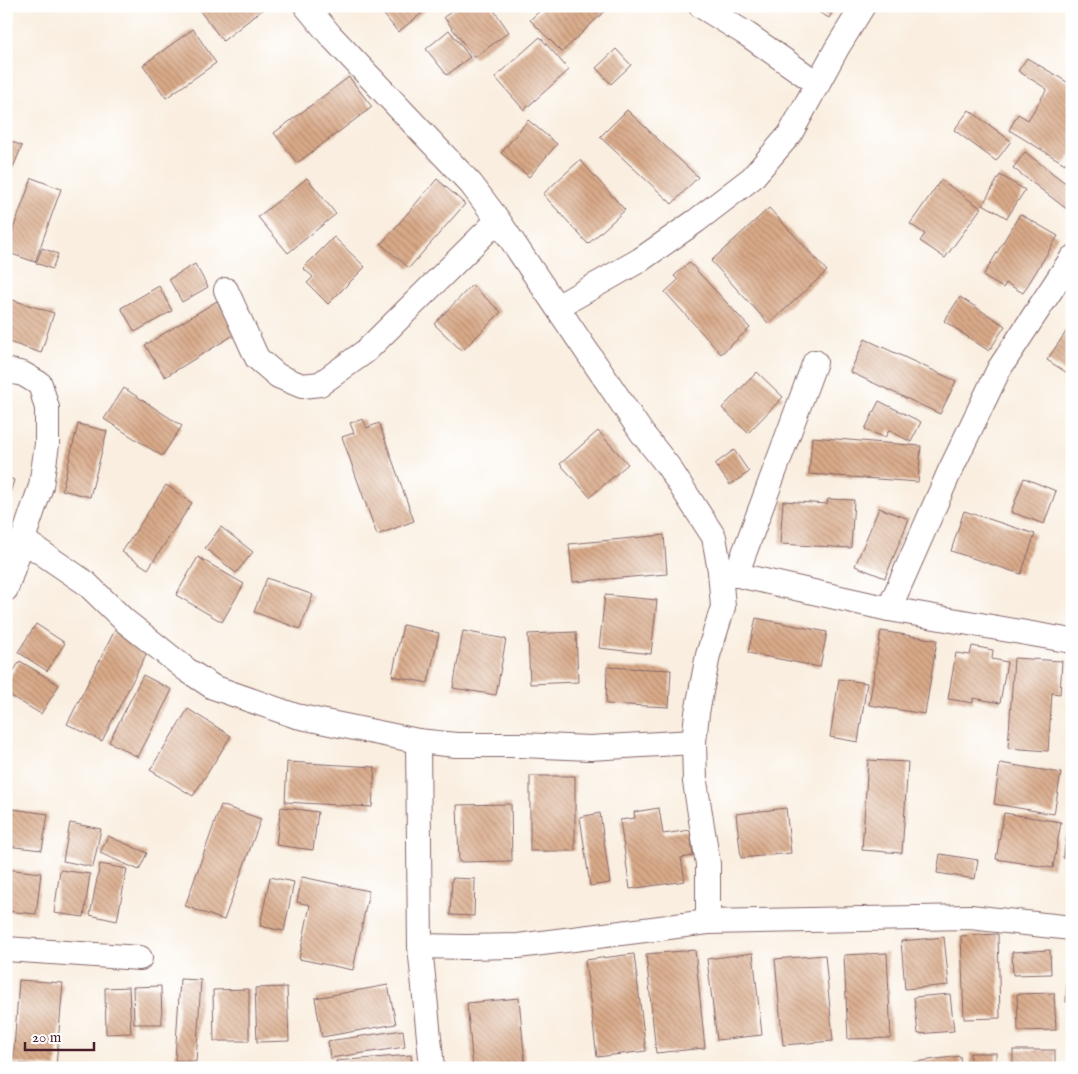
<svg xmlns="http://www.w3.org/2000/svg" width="1078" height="1074" viewBox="0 0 1078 1074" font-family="'IM FELL English',serif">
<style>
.building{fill:url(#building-back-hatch)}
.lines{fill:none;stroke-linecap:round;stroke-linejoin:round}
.street-casing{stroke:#87676a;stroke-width:26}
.street{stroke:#fff;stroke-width:24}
</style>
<defs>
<pattern id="building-back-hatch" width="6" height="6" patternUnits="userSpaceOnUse" patternTransform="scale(1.25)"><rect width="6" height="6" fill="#d9aa89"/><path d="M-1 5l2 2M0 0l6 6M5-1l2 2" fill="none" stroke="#b28a70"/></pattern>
</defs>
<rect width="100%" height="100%" fill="#fff"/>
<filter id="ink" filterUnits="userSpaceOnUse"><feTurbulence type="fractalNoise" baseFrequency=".02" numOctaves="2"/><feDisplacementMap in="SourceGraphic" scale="10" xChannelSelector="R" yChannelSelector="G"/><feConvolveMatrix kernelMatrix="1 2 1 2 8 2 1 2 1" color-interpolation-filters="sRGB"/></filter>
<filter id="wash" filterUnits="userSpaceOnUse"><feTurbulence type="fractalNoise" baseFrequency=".0096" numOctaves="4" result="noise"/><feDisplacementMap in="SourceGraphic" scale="20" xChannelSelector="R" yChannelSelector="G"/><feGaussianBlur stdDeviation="1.12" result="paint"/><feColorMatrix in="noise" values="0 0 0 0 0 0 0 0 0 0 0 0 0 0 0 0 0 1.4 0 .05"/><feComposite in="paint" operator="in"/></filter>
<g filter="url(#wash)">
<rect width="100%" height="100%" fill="#f9eedf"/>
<g id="blocks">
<g class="building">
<path d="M196,6H267L223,41Z"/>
<path d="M377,6H431L398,32Z"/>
<path d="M459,6H491L509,32L474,58L444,17Z"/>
<path d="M545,6H610L562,52L530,20Z"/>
<path d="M808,6H836L829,18Z"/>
<path d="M193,29L216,63L166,98L143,65Z"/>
<path d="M449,30L470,57L447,75L426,49Z"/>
<path d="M540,37L569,70L524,110L495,77Z"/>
<path d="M616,49L631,65L611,84L596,68Z"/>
<path d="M1027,58L1072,85V153L1065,164L1009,130L1018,114L1028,120L1047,89L1018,71Z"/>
<path d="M349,77L372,107L297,163L274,133Z"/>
<path d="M627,110L698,177L672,204L600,137Z"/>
<path d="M969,110L1011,141L996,161L954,130Z"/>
<path d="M528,120L557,144L529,177L501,153Z"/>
<path d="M6,139L22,146L6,184Z"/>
<path d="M1025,152L1072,188V213L1013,168Z"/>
<path d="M580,160L625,210L588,244L543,194Z"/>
<path d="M1000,175L1025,190L1007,218L983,204Z"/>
<path d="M32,178L61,189L35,262L6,252V248Z"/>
<path d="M307,178L336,214L288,253L258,217Z"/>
<path d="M437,179L465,204L409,268L381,244Z"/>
<path d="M941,180L981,208L945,258L920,241L925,234L910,224Z"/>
<path d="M769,208L827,271L769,324L711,261Z"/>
<path d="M1020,214L1058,236L1023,293L1006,283L1003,288L983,276Z"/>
<path d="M334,237L365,267L328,304L307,283L313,277L303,268Z"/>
<path d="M42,248L58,254L52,269L36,263Z"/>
<path d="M689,262L750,328L721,354L665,292L678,280L674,276Z"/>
<path d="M195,264L208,287L182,302L169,279Z"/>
<path d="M472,285L501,312L462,351L434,324Z"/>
<path d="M159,286L172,311L135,332L121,308Z"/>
<path d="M960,297L1005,326L989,351L944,321Z"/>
<path d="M6,298L54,313L41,353L6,341Z"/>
<path d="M217,301L237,333L165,377L145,345Z"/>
<path d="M1072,323V376L1047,360Z"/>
<path d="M865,339L956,381L940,414L850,372Z"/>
<path d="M757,372L783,397L748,433L722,408Z"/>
<path d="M124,388L182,426L162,456L104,419Z"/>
<path d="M879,401L921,422L911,442L889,430L885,438L865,429Z"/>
<path d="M363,419L367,428L379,423L414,521L377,535L342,437L354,433L350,423Z"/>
<path d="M78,424L107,431L90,497L62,490Z"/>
<path d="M598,431L628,464L590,497L560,464Z"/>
<path d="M812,437L921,446L918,482L809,474Z"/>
<path d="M734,450L749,472L730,485L715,464Z"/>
<path d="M6,477L14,480L7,503H6Z"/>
<path d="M1024,478L1056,491L1044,524L1011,512Z"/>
<path d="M166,485L192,503L148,569L122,552Z"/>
<path d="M828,499L854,500L851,548L780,544L783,501L827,504Z"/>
<path d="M879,508L909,519L885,578L855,566Z"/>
<path d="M964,511L1035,534L1021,574L951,551Z"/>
<path d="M221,527L253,552L236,573L205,548Z"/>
<path d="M664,535L667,574L573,582L569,544Z"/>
<path d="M198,557L244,584L222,622L176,595Z"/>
<path d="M267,578L313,595L300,629L254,612Z"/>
<path d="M605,595L657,600L651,654L599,648Z"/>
<path d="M756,618L827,632L820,667L748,653Z"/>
<path d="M36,624L65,643L47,671L18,652Z"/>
<path d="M403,625L439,633L428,683L392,676Z"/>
<path d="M116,628L151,645L102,741L67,724Z"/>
<path d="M463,631L506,639L496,695L453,688Z"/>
<path d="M881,631L937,640L925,714L869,705Z"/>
<path d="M576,632L578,682L530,684L528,634Z"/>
<path d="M972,646L993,650L992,659L1007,662L1000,703L973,698V703L948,699L956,653L970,655Z"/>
<path d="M1014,658L1062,661L1060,694L1052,693L1048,751L1008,748Z"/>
<path d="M20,661L59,685L41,714L6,693V683Z"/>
<path d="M607,667L671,670L669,707L606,704Z"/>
<path d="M143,675L172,690L138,757L109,742Z"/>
<path d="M839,679L867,683L858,742L830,737Z"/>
<path d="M188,709L231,736L193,796L150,770Z"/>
<path d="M868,760L908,762L902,853L862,850Z"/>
<path d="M287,762L375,767L372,807L285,802Z"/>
<path d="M1000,763L1061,773L1054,814L994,804Z"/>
<rect x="530" y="776" width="45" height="75"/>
<path d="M511,804L512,861L459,862L457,805Z"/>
<path d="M221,805L261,819L224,920L185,906Z"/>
<path d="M281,807L318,812L313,850L276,845Z"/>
<path d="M6,808L48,814L42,850L6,846Z"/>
<path d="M659,808L663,834L690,830L693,856L681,858L685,881L630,889L620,820L635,818L634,812Z"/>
<path d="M786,808L791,853L741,858L736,814Z"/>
<path d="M1071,810L1072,811V860L1063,858Z"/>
<path d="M600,813L610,883L590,886L580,817Z"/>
<path d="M1004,813L1061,822L1053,868L996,859Z"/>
<path d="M70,823L101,829L93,867L63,861Z"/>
<path d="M108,836L147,853L139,870L100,853Z"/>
<path d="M940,854L978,860L975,879L937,873Z"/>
<path d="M100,864L127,869L117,921L90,915Z"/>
<path d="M6,869L41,873L36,914L6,911Z"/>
<path d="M60,870L90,874L84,917L54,913Z"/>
<path d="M270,877L294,882L284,931L260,926Z"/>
<path d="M302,877L369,891L353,970L299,959L310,905L297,902Z"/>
<path d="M452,878L475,879L474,916L450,915Z"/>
<path d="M998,934L1000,1018L964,1019L961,936Z"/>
<path d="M944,937L949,985L905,989L901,941Z"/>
<path d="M695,950L705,1048L656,1053L646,954Z"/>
<path d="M1050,950L1051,974L1013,975L1012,952Z"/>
<path d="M753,953L762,1035L717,1040L707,959Z"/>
<path d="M887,953L891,1038L848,1039L844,955Z"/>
<path d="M634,954L646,1051L597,1057L585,960Z"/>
<path d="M825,955L833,1041L783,1045L775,959Z"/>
<path d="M1067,971H1072V1003L1066,1002Z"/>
<path d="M180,979L201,980L196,1062L175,1060Z"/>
<path d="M19,980L63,983L56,1067L13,1063Z"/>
<path d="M388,985L396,1024L322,1037L315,998Z"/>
<path d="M161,986L162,1024H134L133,987Z"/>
<path d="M129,987L131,1033L106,1034L105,988Z"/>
<path d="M287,987L289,1041L257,1042L255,988Z"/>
<path d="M249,989V1041H214L213,990Z"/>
<path d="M1054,993L1056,1030L1018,1031L1017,994Z"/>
<path d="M950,994L954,1031L918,1034L914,997Z"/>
<path d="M519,998L525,1064L473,1068L467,1003Z"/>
<path d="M403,1030L405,1047L330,1058L328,1041Z"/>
<rect x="1013" y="1050" width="42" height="18"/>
<rect x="970" y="1053" width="26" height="15"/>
<path d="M411,1055L412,1068H337L336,1061Z"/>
<path d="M960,1056L961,1068H908L907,1063Z"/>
</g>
</g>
</g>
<g filter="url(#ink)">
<use href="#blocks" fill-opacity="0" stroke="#87676a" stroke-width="1"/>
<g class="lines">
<defs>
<g id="street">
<path d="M306,6L331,36L471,184L498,220L642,433L668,466L714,537L720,571L723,607L708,655L697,713L694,742L695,782L708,864V922"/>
<path d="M701,6L748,35L818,84"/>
<path d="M226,290L257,358L278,376L302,386L320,384L366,351L498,220"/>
<path d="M557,307L640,260L696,221L752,178L790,134L837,48L863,6"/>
<path d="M6,370L23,374L40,384L47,408V444L41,486L6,589"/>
<path d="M23,540L86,583L125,621L187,670L213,687L296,716L418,741L456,745H521L590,748L694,742"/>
<path d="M720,571L889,609L1072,641"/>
<path d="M736,575L815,362"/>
<path d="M889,609L949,473L999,369L1072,258"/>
<path d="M418,741L420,946L432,1068"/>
<path d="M420,946L466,947L518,946L708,922L970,917L1072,928"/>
<path d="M6,949L140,958"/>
</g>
</defs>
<use href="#street" class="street-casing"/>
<use href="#street" class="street"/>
</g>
</g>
<rect width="1078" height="1074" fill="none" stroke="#fff" stroke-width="25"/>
<path d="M25 1042v8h69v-8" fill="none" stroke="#4a1f2b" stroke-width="2.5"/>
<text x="32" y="1042" font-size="15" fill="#4a1f2b" stroke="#ffffff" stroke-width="4" paint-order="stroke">20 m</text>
</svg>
